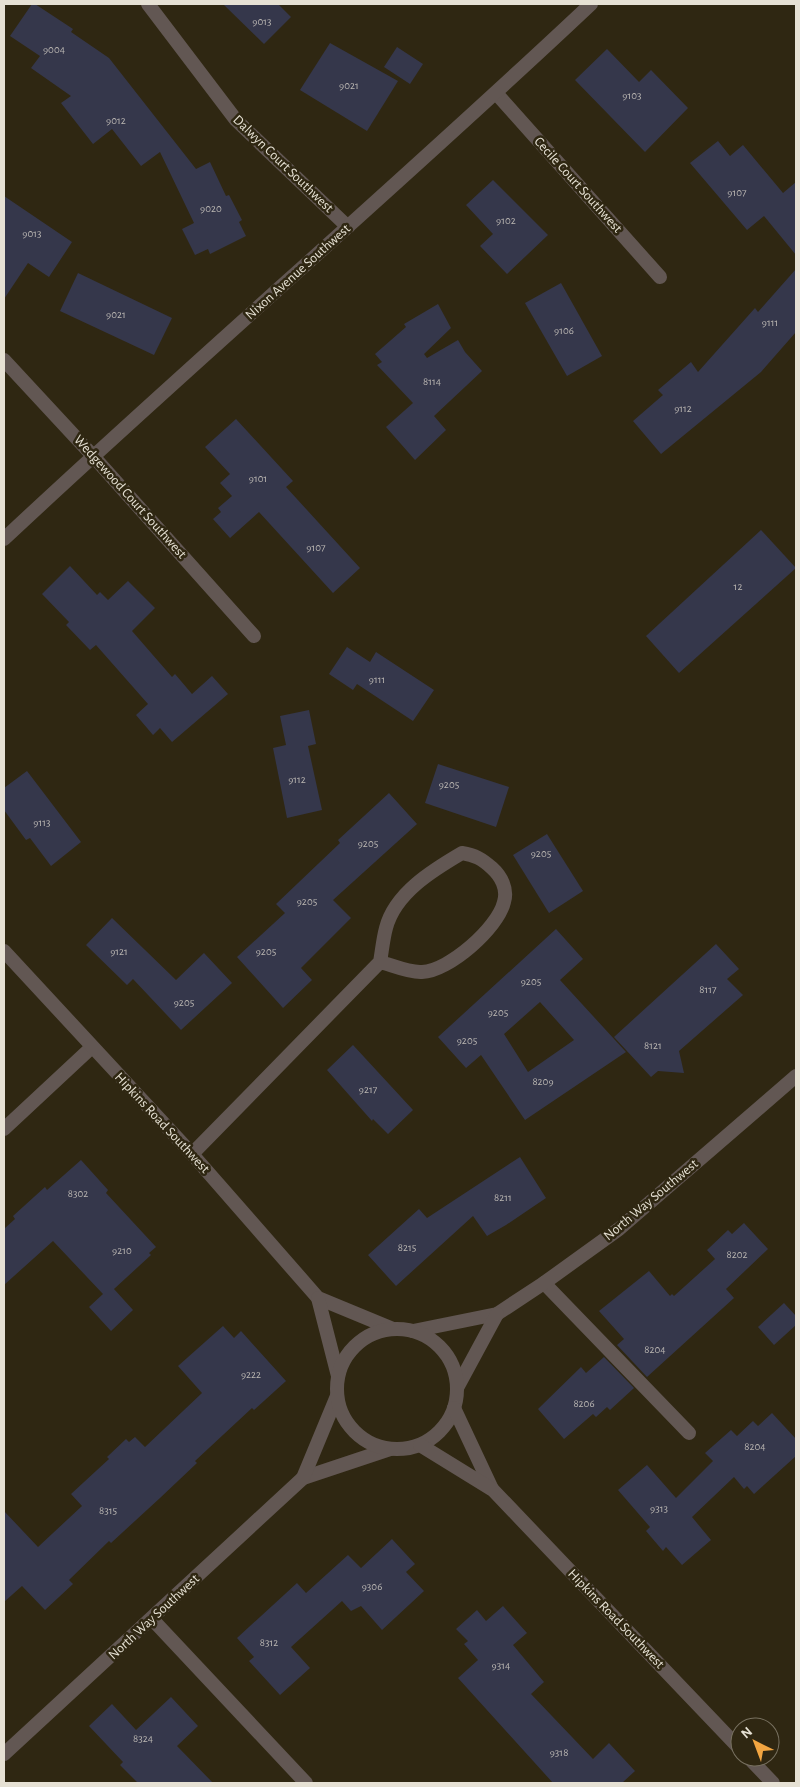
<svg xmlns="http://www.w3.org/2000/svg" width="800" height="1787" viewBox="0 0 800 1787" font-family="'Alegreya Sans',sans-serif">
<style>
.building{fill:#35374b;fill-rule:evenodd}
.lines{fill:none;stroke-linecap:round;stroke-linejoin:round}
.service{stroke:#625753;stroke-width:14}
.minor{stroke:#625753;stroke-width:14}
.tertiary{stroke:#625753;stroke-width:14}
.labels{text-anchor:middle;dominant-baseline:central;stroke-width:5;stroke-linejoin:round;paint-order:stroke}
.number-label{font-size:11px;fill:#bab6b2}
.street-label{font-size:14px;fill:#e6e1d4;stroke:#2f2712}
</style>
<rect width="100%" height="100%" fill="#2f2712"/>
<g class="building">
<path d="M32,4H35L73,29L71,32L109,58L196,169L210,162L226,196L229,195L242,220L239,222L246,236L210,254L208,249L195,255L182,229L194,223L160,152L141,166L112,129L93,144L61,103L71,96L31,68L40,56L10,36Z"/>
<path d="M223,4H278L291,17L264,44Z"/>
<path d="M330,43L398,81L367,131L300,90Z"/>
<path d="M397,47L423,64L410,84L384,67Z"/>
<path d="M607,49L639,82L651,70L688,108L645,152L575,80Z"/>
<path d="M718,141L730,156L743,145L783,193L796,182V255L764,216L747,230L690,163Z"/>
<path d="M493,180L548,235L507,274L480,246L493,234L466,205Z"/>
<path d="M4,196L72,242L49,277L28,263L4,299Z"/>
<path d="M796,269V332L761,372L661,454L633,421L663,395L658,390L691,362L698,372L755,308L758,312Z"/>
<path d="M78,273L172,318L154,355L60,311Z"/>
<path d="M561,283L602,356L567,376L525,303Z"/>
<path d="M438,304L451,328L424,354L427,358L458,340L465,352L482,371L434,416L446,430L415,460L386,427L413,403L377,365L382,362L375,354L406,327L404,324Z"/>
<path d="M236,419L293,481L286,487L360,568L333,593L259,512L230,538L213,519L221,512L218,508L232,496L220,483L230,474L205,447Z"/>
<path d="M761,530L796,568L679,673L646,636Z"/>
<path d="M70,566L97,595L100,592L108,600L128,581L155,608L132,631L172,677L175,674L192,694L212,676L228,694L172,742L160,728L153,735L136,715L148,704L96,645L90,650L66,625L69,622L42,594Z"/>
<path d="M347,647L370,662L376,652L434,690L413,721L357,684L353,690L329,674Z"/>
<path d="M309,710L316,744L308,746L322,810L287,818L273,748L286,745L280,716Z"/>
<path d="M438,764L509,787L496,827L425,803Z"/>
<path d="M27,771L81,842L51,866L30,838L26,840L4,810V788Z"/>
<path d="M389,793L417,824L333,900L351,918L301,968L312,980L283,1008L237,957L285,913L276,904L340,843L338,840Z"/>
<path d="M547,834L583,891L549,913L513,855Z"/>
<path d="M112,918L176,980L204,953L232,983L181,1030L133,979L127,985L86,945Z"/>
<path d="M556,929L583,959L560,980L626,1052L525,1120L481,1055L466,1068L438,1037ZM540,1002L574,1040L528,1072L504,1034Z"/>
<path d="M716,944L739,969L727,979L743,995L679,1051L684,1073L658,1071L651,1077L614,1037Z"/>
<path d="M353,1045L413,1110L388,1134L373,1119L372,1121L327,1070Z"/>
<path d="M520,1157L546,1198L506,1225L487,1236L473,1216L396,1286L368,1255L419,1209L427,1218Z"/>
<path d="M81,1160L108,1190L106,1193L156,1247L149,1253L151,1255L114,1289L133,1310L111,1331L89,1307L103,1294L53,1241L4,1285V1229L15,1219L13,1216L45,1187L47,1190Z"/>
<path d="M744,1223L768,1249L726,1289L734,1298L647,1377L617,1345L624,1339L599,1311L649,1271L670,1296L672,1294L674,1296L715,1259L707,1250L728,1230L732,1234Z"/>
<path d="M784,1303L796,1316V1325L774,1345L758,1327Z"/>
<path d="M223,1326L234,1338L241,1331L286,1381L254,1410L252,1408L195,1461L197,1463L160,1498L111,1543L109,1541L69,1580L73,1584L45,1610L22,1586L4,1602V1511L38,1547L82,1506L71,1494L109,1459L107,1457L126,1439L129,1442L135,1437L145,1447L202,1393L178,1366Z"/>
<path d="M604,1357L634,1388L610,1410L607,1407L596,1417L593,1414L564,1439L538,1409L581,1367L586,1373Z"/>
<path d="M772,1413L796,1439V1456L754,1494L747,1486L744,1489L734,1477L692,1517L711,1540L682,1565L666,1547L663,1551L646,1531L650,1527L618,1490L647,1465L676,1498L713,1461L705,1453L731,1430L737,1436L753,1421L758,1426Z"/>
<path d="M392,1539L415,1564L406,1572L424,1591L382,1630L361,1606L351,1611L342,1601L291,1647L310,1668L280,1695L249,1661L254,1657L237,1638L297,1583L306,1593L348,1555L361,1568Z"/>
<path d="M503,1606L527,1633L513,1645L544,1682L531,1694L593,1759L609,1743L635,1771L622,1783H553L458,1678L478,1660L464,1644L468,1641L456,1629L477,1610L486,1621Z"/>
<path d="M171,1697L198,1726L177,1746L213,1783H138L120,1765L123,1762L89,1726L112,1704L136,1730Z"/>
</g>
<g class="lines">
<g class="service">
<path d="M192,1154L380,962C382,951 383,939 386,928C395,893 433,870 462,853C475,855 482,859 492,868C501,876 508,889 504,902C498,928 449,971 422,972C409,973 392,965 380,962"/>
<path d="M544,1283L689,1433"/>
<path d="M152,1619L306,1783"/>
</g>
<g class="minor">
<path d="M148,4L236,120L348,227"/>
<path d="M496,93L660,277"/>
<path d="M4,360L93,456L254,636"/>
<path d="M4,539C197,358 398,186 591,4"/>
<path d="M4,1129L92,1047"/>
<path d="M413,1331L497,1314L544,1283L619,1229L796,1076"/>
<path d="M457,1388L497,1314"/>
<path d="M303,1478L390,1449"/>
<path d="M4,1754L303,1478L337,1396"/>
</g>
<g class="tertiary">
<path d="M4,951L192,1154L318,1298L393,1329"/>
<path d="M318,1298L338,1376"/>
<circle cx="397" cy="1389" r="60"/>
<path d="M454,1408L492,1489"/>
<path d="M420,1445L493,1490L740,1749"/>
<path d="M748,1757L773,1783"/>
</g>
</g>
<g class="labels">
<g class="number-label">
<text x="262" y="21">9013</text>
<text x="54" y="49">9004</text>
<text x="349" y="85">9021</text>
<text x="632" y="95">9103</text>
<text x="116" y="120">9012</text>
<text x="737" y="192">9107</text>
<text x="211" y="208">9020</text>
<text x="506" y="220">9102</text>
<text x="32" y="233">9013</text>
<text x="116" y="314">9021</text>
<text x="770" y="322">9111</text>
<text x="564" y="330">9106</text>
<text x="432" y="381">8114</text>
<text x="683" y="408">9112</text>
<text x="258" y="478">9101</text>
<text x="316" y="547">9107</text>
<text x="738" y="586">12</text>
<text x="377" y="679">9111</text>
<text x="297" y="779">9112</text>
<text x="449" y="784">9205</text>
<text x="42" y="822">9113</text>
<text x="368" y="843">9205</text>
<text x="541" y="853">9205</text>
<text x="307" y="901">9205</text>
<text x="119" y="951">9121</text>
<text x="266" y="951">9205</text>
<text x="531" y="981">9205</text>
<text x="708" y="989">8117</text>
<text x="184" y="1002">9205</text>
<text x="498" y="1012">9205</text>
<text x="467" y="1040">9205</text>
<text x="653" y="1045">8121</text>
<text x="543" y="1081">8209</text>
<text x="368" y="1089">9217</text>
<text x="78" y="1193">8302</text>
<text x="503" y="1197">8211</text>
<text x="407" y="1247">8215</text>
<text x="122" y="1250">9210</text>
<text x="737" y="1254">8202</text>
<text x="655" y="1349">8204</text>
<text x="251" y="1374">9222</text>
<text x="584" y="1403">8206</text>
<text x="755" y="1446">8204</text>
<text x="659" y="1508">9313</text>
<text x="108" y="1510">8315</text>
<text x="372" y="1586">9306</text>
<text x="269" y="1642">8312</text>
<text x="501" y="1665">9314</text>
<text x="143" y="1738">8324</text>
<text x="559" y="1752">9318</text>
</g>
<g class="street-label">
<text transform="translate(283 164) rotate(44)">Dalwyn Court Southwest</text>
<text transform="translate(578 185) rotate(48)">Cecile Court Southwest</text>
<text transform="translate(298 272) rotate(-42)">Nixon Avenue Southwest</text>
<text transform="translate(130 497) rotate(48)">Wedgewood Court Southwest</text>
<text transform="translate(162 1123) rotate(47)">Hipkins Road Southwest</text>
<text transform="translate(651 1200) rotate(-40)">North Way Southwest</text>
<text transform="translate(154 1617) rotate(-43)">North Way Southwest</text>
<text transform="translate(616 1619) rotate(46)">Hipkins Road Southwest</text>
</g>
</g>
<rect width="800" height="1787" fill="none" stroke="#e6e1d4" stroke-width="10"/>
<g transform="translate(755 1742) rotate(318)"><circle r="24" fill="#2f2712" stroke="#787160"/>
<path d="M0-4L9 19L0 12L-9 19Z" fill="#f2a541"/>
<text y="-8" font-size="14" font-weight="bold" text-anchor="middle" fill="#e6e1d4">N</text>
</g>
</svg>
